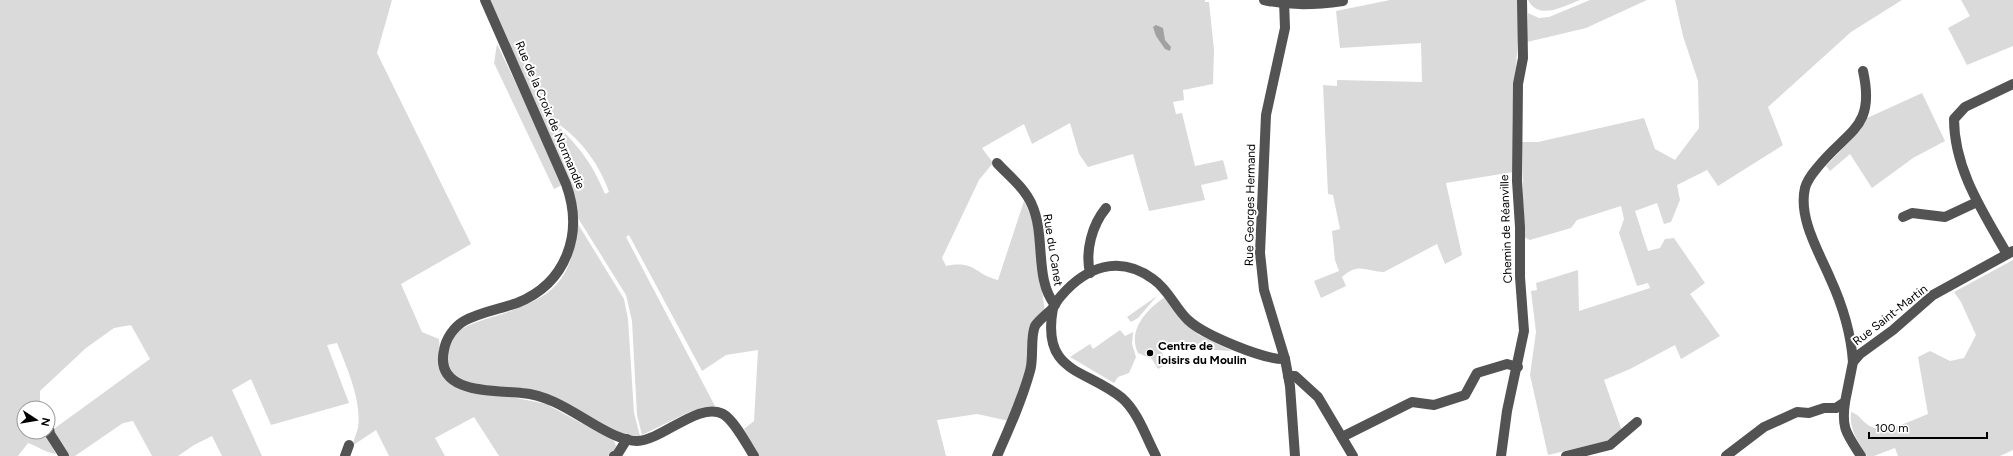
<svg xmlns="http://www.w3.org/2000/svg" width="2013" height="456" viewBox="0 0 2013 456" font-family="Figtree,sans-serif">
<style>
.green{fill:#dadada;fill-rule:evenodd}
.water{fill:#a1a1a1}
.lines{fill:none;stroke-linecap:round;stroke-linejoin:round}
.minor{stroke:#535353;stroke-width:10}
.poi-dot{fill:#000;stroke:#fff;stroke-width:1.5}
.labels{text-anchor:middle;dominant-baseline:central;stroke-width:4;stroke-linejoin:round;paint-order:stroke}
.street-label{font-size:12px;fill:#000;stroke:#fff}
.poi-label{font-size:12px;font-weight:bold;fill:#000;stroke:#fff;text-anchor:start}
</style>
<rect width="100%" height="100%" fill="#fff"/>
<g class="green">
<path d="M0,0H392L377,53L471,244L401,284L422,332L439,339L441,364L449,381L458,389L470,393L507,396L546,404L614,441L616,446L614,452L608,456H499L474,417L435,438L445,456H389L376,430L352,446C354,440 356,434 358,428C362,401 347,368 337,343L327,345L349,403L271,425L251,379L232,390L262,456H222L212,436L194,445L178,456H152L133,421L123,423L75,456H69L58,444L51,431L150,359L131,325L114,328L86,348L40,391V408H24V432H45L56,454C46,453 37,446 28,443L18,456H0Z"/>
<path d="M490,0H1205V2H1209L1214,50L1213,84L1183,90L1184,100L1173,102L1176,114L1182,113L1195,166L1223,160L1228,179L1201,185L1205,200L1149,211L1133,154L1088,167L1079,154L1070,123L1032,144L1024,124L982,148L993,163L979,180L942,258L946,266C975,260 974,274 998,280L1024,201L1032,218L1045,312L1009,421L977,414L937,420L946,456H759L744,429L754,421L758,350L726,355L702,371L629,235L626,237L715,406L689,412L642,435L637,415L632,321L626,295L578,218L571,190ZM560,125C583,142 600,166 609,192L605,194C593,165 581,149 559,127Z"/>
<path d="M1390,0H1518C1520,36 1515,71 1513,107C1512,129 1514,150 1513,172L1446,183L1462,255L1445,264L1437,244L1384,272C1365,271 1358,262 1342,277L1346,286L1321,298L1314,281L1339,271L1335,260L1332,231L1340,229L1333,195L1328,194L1323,85L1337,86V80L1422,82L1421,43L1340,48L1336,11Z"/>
<path d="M1528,0H1580C1564,6 1539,21 1528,0Z"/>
<path d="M1590,0H1647L1586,28L1527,42L1528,13L1539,18L1549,17Z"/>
<path d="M1675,0H1902L1851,32L1768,107L1783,145L1718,186L1707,170L1677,185L1680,200L1671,222L1664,224L1657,203L1635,211L1648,251L1660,248L1665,239L1674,238L1705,283L1690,294L1720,336L1681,359L1675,345L1630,369L1604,380L1622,431L1607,441L1548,455L1530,375L1536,332L1531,291L1537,290L1536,283L1578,270L1579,311L1650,288L1648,283L1637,286L1619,233L1624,219L1621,206L1577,220L1571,228L1530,240L1524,237L1522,142H1538L1644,118L1655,149L1675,160L1699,128L1698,81L1683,36Z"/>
<path d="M1961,0H2013V46L1967,65L1948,28L1970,16Z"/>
<path d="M497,44L564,184L554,189L494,63Z"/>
<path d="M1922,93L1945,141L1913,158L1872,188L1850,154L1830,171L1826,166L1852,139L1865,119Z"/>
<path d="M578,224L624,299L628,319L634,413L640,436L622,434L571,406L461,383C452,373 443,363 448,348C449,345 450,340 452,337C463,323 496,317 513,310C527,305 545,297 555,286C571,270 575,246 578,224Z"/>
<path d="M2013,260V450L2000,456H1898L1895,448L1874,456H1867C1858,442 1849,429 1851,412C1859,414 1861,420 1868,425C1885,436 1911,420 1928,414L1918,357L1930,351L1950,361L1964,358L1976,335L1961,302L1954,292Z"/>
<path d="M1157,296L1138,318L1131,322L1127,317Z"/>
<path d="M1165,297L1191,328L1199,335L1232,351L1163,347L1162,353L1167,364L1158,369L1152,359L1138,353C1127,330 1147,309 1165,297Z"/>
<path d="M1120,330L1125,336L1133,332L1132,344L1136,357L1129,373L1118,377L1114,383L1070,357L1090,344L1093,349Z"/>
</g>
<path class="water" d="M1156,25L1163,28L1165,40L1171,47L1170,51L1165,49L1156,36L1153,27Z"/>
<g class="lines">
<g class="minor">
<path d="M485,0L566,184C584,233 567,283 517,303C500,309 480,312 464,321C454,327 446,338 444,350C434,395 495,390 522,393C557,396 583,421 614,435C621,438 629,441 637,441C663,440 699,401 723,414C734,420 747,445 754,456"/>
<path d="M1264,0C1291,6 1315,5 1343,1"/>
<path d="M1284,0L1285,28L1266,115L1260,253L1264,290L1285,359L1290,386L1295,456"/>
<path d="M997,163C1009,176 1025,188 1032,205C1046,236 1034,279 1055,305"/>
<path d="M1903,217L1912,213L1945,217L1977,202"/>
<path d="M2007,254C1983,212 1954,169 1954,119L1965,107L2013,84"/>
<path d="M1090,273C1085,251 1092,225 1106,208"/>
<path d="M1053,308C1041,374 1085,368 1122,398C1138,412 1146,437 1156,456"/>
<path d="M1853,362C1851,333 1842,304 1830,278C1819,252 1798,218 1805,188C1807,180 1812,174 1817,168C1847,130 1876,129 1863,71"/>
<path d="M1288,376H1295L1318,397L1353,456"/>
<path d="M1845,402C1841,429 1847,434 1861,456"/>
<path d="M48,423L50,434L64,456"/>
<path d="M1342,437L1412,402L1434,405L1465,395L1477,373L1507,364L1518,367"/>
<path d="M345,456L349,445"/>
<path d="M614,456L617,455L627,439"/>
<path d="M997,456C1009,429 1022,400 1030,371C1034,359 1030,337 1035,326C1039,320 1047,314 1052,309C1055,305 1057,300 1061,296C1086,267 1119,254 1153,279C1169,290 1175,308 1188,320C1204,335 1264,360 1285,359"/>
<path d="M1501,456L1507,411L1524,331L1520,277V227L1517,181L1518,84L1523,58L1522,0"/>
<path d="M1566,456L1610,445L1637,422"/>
<path d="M1726,456L1764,427L1797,412L1809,413L1824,408H1836L1845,402L1853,362L1860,354L1893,330L1933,295L2013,251"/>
</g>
</g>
<circle class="poi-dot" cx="1150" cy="353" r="4"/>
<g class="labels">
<g class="street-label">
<text transform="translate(550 115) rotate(67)">Rue de la Croix de Normandie</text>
<text transform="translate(1250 205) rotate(-89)">Rue Georges Hermand</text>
<text transform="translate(1506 229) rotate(-92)">Chemin de Réanville</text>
<text transform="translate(1053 250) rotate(81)">Rue du Canet</text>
<text transform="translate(1890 315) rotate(-38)">Rue Saint-Martin</text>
</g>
<g class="poi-label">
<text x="1158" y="346">Centre de<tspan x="1158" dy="14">loisirs du Moulin</tspan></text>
</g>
</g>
<g transform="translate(36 420) rotate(102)"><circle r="19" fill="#ffffff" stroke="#999999"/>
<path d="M0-3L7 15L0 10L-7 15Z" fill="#000000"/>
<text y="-6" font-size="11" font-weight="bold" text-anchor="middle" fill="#000000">N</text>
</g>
<path d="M1869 432v6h118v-6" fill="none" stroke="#000000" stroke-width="2"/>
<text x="1875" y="432" font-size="12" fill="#000000" stroke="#ffffff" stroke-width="3" paint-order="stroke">100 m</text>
</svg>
